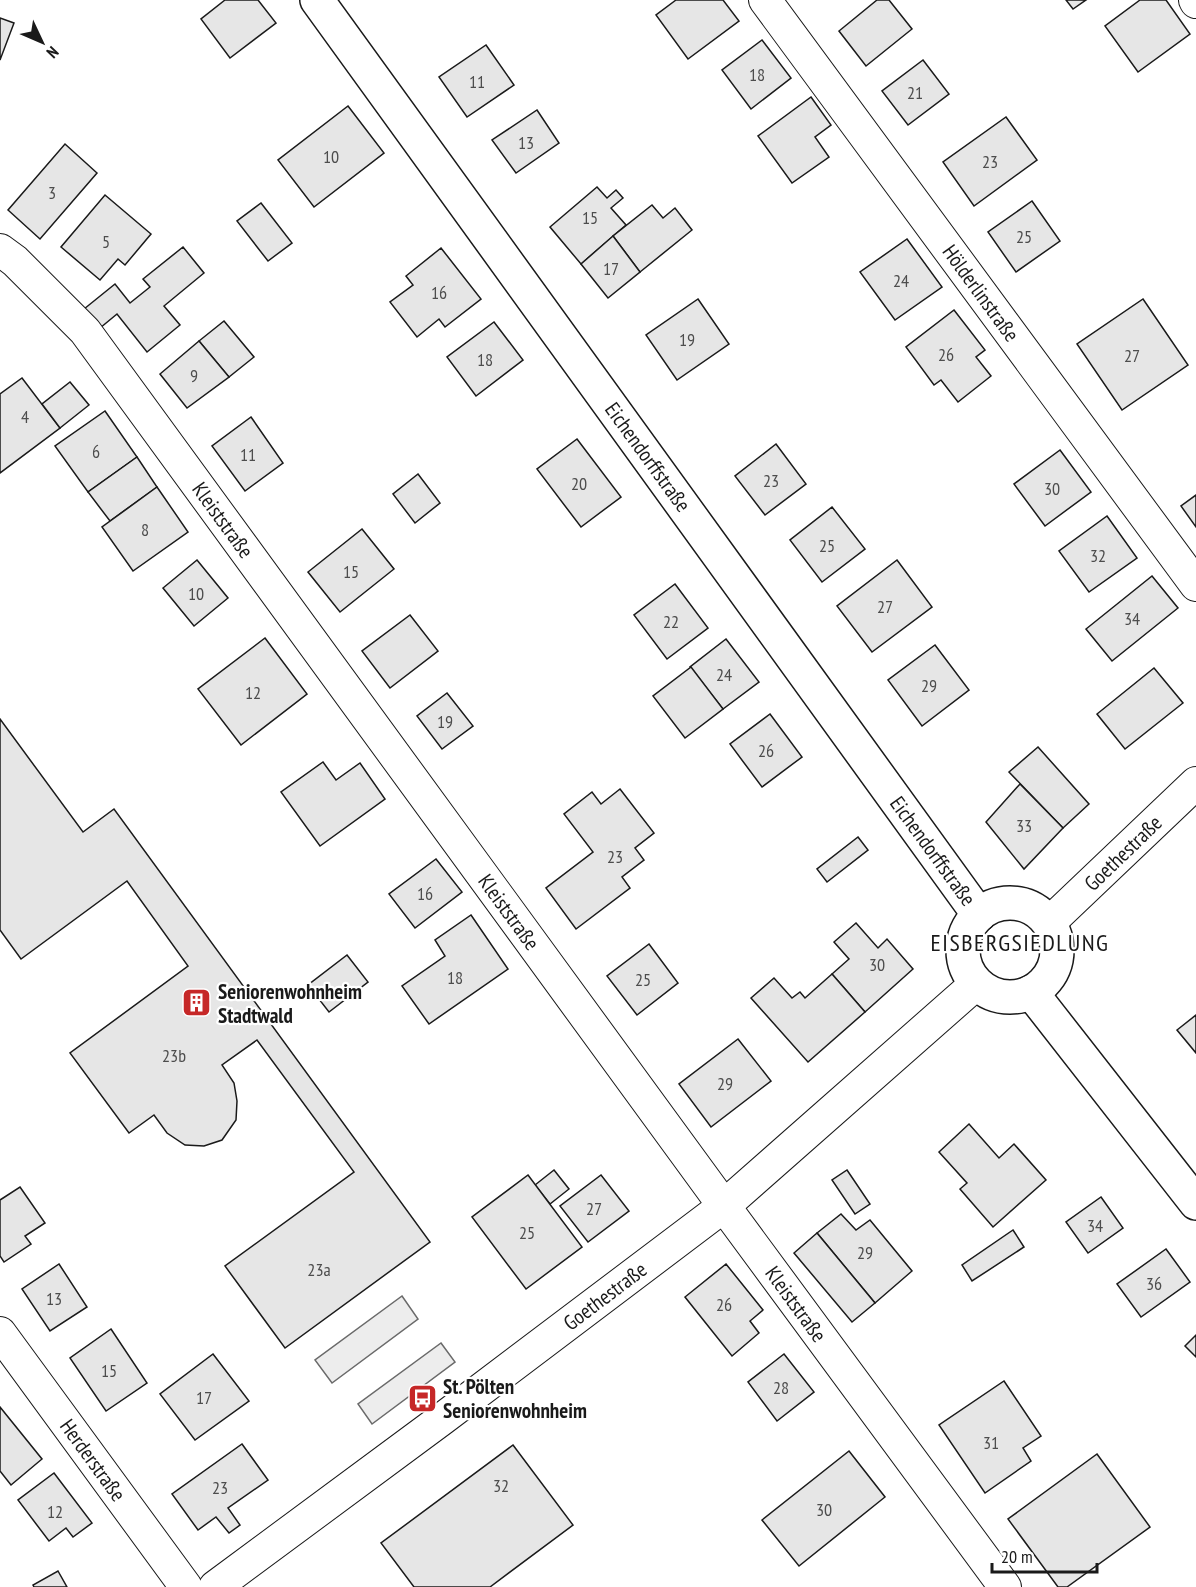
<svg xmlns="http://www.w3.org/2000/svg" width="1196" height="1587" viewBox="0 0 1196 1587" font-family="'PT Sans Narrow',sans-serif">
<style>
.built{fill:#ededed;stroke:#6a6a6a;stroke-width:1.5}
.building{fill:#e6e6e6;stroke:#1a1a1a;stroke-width:1.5}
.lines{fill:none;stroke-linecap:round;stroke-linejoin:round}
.minor-casing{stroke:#1a1a1a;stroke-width:34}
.tertiary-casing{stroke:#1a1a1a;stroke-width:36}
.minor{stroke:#fff;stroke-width:32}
.tertiary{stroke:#fff;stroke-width:33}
.labels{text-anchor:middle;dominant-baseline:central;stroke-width:4.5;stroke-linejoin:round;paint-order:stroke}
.number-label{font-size:18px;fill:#4d4d4d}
.street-label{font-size:21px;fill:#1a1a1a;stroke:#fff}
.poi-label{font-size:21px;font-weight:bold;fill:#1a1a1a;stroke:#fff;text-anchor:start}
.quarter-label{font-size:24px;letter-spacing:1.5px;fill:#1a1a1a;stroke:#fff}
</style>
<rect width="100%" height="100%" fill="#fff"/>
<g class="built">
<path d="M402,1296L418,1319L332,1383L315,1360Z"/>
<path d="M441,1343L455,1362L372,1424L358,1404Z"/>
</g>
<g class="building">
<path d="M225,0H258L276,23L230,58L201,19Z"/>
<path d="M676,0H723L739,21L688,59L656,15Z"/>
<path d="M877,0H889L912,29L866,66L839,31Z"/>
<path d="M1066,0H1086L1073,9Z"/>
<path d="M1140,0H1166L1190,34L1138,72L1105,26Z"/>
<path d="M0,18L14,23L0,60Z"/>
<path d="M762,40L791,78L751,109L722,70Z"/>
<path d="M486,45L514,85L467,117L439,77Z"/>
<path d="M923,60L949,94L908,125L882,91Z"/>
<path d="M811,97L831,125L815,137L829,157L792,183L758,136Z"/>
<path d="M348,106L384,153L314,207L278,160Z"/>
<path d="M537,110L559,143L516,173L492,140Z"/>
<path d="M1006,117L1037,160L974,206L943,162Z"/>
<path d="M65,144L97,173L40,239L8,210Z"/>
<path d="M597,187L607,198L616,190L623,198L611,208L626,225L581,264L550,227Z"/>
<path d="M105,195L151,234L125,265L118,259L100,280L61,247Z"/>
<path d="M1032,201L1060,241L1016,272L988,232Z"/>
<path d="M261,203L292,243L268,261L237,221Z"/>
<path d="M652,205L663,218L675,208L692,230L640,272L613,236Z"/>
<path d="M613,236L640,272L608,298L581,264Z"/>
<path d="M907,239L942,287L895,320L860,272Z"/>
<path d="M183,247L204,273L164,306L180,325L147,352L117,314L100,328L84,309L115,284L130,303L150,287L143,279Z"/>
<path d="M441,248L481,299L445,327L439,319L417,337L390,302L413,285L406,276Z"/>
<path d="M698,299L729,344L677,380L646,335Z"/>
<path d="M1143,299L1188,365L1122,410L1077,344Z"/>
<path d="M954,310L985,350L976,357L991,376L958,402L941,380L934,385L906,347Z"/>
<path d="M224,321L254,357L229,377L199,341Z"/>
<path d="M494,322L523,360L476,396L447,357Z"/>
<path d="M199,341L229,377L187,408L160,374Z"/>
<path d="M22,378L60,428L0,473V394Z"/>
<path d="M70,382L89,405L60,428L42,404Z"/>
<path d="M105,411L137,457L88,492L55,446Z"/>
<path d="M251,417L283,463L245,491L212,446Z"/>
<path d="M577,439L621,497L581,527L537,469Z"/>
<path d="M776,444L806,484L765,515L735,476Z"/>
<path d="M1060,450L1091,492L1045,526L1014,484Z"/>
<path d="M137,457L157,487L110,521L88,492Z"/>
<path d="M418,474L440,503L415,523L393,494Z"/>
<path d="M157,487L188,532L133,571L102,527Z"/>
<path d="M1196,495V527L1181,506Z"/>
<path d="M832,507L865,549L822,582L790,540Z"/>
<path d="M1107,516L1137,558L1089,592L1059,551Z"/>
<path d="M362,529L394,569L340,612L308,572Z"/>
<path d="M197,560L228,598L194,626L163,588Z"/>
<path d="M897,560L932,607L872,652L837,606Z"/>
<path d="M1152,576L1178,608L1112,661L1086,629Z"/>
<path d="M675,584L708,628L667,659L634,615Z"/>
<path d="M410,615L438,651L390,688L362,651Z"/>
<path d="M265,638L307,694L241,745L198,689Z"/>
<path d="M726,639L759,682L723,709L690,667Z"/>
<path d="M935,645L969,690L922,726L888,680Z"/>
<path d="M691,667L723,709L685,738L653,696Z"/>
<path d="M1154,668L1183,703L1125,749L1097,714Z"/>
<path d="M447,693L473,726L442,749L417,716Z"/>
<path d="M770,714L802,757L762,787L730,744Z"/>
<path d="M0,719L83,832L114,809L430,1242L285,1348L225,1266L354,1172L257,1040L222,1065L234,1083L237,1101L236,1120L222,1140L204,1146L185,1145L167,1133L154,1115L129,1133L70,1053L188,966L127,881L21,959L0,930Z"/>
<path d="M1038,747L1089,804L1063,828L1009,772Z"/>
<path d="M323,762L336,780L360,763L385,799L320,846L281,792Z"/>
<path d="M1020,784L1063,828L1024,869L986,822Z"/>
<path d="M620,789L654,833L635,848L644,860L622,877L630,888L576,929L546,888L593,852L564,814L592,792L601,804Z"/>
<path d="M858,837L868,850L827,882L817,869Z"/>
<path d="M436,859L462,892L415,928L389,894Z"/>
<path d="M471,915L508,969L429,1024L402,986L445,956L435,940Z"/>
<path d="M856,923L878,948L887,939L913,969L865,1012L832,974L849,959L834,942Z"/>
<path d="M649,944L678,983L637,1015L607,976Z"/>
<path d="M347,955L368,982L329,1012L308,985Z"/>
<path d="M832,974L865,1012L808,1062L751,998L774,978L792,998L800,992L805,998Z"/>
<path d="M1196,1015V1053L1177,1030Z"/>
<path d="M738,1039L771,1081L711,1127L679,1084Z"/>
<path d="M969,1124L999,1158L1014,1144L1046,1180L993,1227L960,1189L967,1183L939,1152Z"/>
<path d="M554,1170L569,1189L550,1204L535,1185Z"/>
<path d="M847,1170L870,1204L855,1214L832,1180Z"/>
<path d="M528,1175L582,1247L526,1289L472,1217Z"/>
<path d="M601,1175L629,1211L588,1242L560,1206Z"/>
<path d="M20,1187L45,1223L25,1236L31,1244L4,1262L0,1256V1200Z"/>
<path d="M1101,1197L1123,1228L1088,1253L1066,1222Z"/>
<path d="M841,1214L856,1230L870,1220L912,1271L875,1303L817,1233Z"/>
<path d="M1013,1230L1024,1247L972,1281L962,1265Z"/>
<path d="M817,1233L875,1303L852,1322L794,1253Z"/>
<path d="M1166,1249L1190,1282L1141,1317L1117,1284Z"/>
<path d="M59,1264L87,1307L50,1331L22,1289Z"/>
<path d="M726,1264L763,1310L750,1321L759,1333L732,1356L685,1297Z"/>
<path d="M111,1329L147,1383L106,1411L70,1358Z"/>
<path d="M1196,1335V1357L1185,1346Z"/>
<path d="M213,1354L249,1401L195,1440L160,1394Z"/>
<path d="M784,1354L814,1392L777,1421L748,1382Z"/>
<path d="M1004,1381L1041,1436L1023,1448L1031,1461L985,1493L939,1425Z"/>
<path d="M0,1407L42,1459L11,1485L0,1471Z"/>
<path d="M242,1444L268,1480L228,1508L240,1525L229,1533L216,1517L198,1530L172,1494Z"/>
<path d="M513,1445L573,1525L490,1587H414L381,1543Z"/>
<path d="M849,1451L885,1497L799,1566L762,1520Z"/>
<path d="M1097,1454L1150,1527L1067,1587H1058L1008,1519Z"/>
<path d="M54,1473L92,1523L73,1537L66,1528L49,1541L18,1500Z"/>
<path d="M58,1571L67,1587H34L33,1585Z"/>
</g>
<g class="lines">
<defs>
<g id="minor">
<path d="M765,0L1196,585"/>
<path d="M1195,0L1196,2"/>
<path d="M0,250L15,261L85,331L724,1206L1005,1587"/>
<path d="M1049,923L1196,783"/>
<path d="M0,1333L186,1587"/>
<path d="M215,1587L442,1419L724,1206L977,983"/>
</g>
<g id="tertiary">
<path d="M317,0L979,915"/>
<circle cx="1010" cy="950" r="47"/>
<path d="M1031,992L1196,1203"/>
</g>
</defs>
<use href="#minor" class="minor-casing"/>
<use href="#tertiary" class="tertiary-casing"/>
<use href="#minor" class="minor"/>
<use href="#tertiary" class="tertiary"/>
</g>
<defs>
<symbol id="building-square" viewBox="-11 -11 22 22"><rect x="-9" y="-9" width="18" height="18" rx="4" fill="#c62828" stroke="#fff"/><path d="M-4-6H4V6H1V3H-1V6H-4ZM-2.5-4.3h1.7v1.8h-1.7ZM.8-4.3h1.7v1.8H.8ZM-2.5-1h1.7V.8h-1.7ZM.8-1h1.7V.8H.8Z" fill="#fff"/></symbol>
<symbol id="bus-square" viewBox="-11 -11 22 22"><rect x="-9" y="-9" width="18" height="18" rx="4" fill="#c62828" stroke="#fff"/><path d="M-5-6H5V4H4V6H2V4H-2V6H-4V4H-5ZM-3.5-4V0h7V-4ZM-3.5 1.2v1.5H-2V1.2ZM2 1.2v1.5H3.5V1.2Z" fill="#fff"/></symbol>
</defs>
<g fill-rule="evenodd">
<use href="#building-square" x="180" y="986" width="33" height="33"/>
<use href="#bus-square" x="406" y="1382" width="33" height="33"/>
</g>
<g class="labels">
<g class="number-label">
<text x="757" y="74">18</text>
<text x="477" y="81">11</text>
<text x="915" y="92">21</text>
<text x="526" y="142">13</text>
<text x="331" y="156">10</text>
<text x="990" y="161">23</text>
<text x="52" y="192">3</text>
<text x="590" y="217">15</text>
<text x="1024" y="236">25</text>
<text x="106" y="241">5</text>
<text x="611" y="268">17</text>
<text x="901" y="280">24</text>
<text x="439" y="292">16</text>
<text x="687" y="339">19</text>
<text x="946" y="354">26</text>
<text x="1132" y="355">27</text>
<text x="485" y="359">18</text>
<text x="194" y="375">9</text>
<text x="25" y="416">4</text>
<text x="96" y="451">6</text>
<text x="248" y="454">11</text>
<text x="771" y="480">23</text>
<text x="579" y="483">20</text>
<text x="1052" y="488">30</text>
<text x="145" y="529">8</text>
<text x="827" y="545">25</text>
<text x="1098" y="555">32</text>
<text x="351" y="571">15</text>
<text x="196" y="593">10</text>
<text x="885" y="606">27</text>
<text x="1132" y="618">34</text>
<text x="671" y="621">22</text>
<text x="724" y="674">24</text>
<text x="929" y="685">29</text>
<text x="253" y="692">12</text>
<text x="445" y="721">19</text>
<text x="766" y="750">26</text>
<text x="1024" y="825">33</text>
<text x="615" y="856">23</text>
<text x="425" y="893">16</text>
<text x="877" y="964">30</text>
<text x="455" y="977">18</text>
<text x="643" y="979">25</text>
<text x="174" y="1055">23b</text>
<text x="725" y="1083">29</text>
<text x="594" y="1208">27</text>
<text x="1095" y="1225">34</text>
<text x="527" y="1232">25</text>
<text x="865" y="1252">29</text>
<text x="319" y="1269">23a</text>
<text x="1154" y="1283">36</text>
<text x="54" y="1298">13</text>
<text x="724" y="1304">26</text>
<text x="109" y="1370">15</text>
<text x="781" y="1387">28</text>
<text x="204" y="1397">17</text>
<text x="991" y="1442">31</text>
<text x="501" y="1485">32</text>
<text x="220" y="1487">23</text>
<text x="824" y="1509">30</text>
<text x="55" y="1511">12</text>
</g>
<g class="street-label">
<text transform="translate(981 293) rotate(54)">Hölderlinstraße</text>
<text transform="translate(648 457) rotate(54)">Eichendorffstraße</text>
<text transform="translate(223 520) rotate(54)">Kleiststraße</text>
<text transform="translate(933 851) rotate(54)">Eichendorffstraße</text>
<text transform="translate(1123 853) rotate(-44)">Goethestraße</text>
<text transform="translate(509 912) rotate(54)">Kleiststraße</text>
<text transform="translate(605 1296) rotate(-37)">Goethestraße</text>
<text transform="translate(796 1304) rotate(54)">Kleiststraße</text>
<text transform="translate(93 1460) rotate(54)">Herderstraße</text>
</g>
<g class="poi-label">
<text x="218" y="991">Seniorenwohnheim<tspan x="218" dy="24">Stadtwald</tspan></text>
<text x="443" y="1386">St. Pölten<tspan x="443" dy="24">Seniorenwohnheim</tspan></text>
</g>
<g class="quarter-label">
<text x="1020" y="942">EISBERGSIEDLUNG</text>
</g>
</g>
<g transform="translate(42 42) rotate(134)" stroke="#ffffff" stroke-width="4.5" paint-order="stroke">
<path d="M0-4.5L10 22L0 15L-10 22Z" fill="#1a1a1a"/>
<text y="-9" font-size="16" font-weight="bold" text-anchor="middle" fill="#1a1a1a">N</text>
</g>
<path d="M992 1563v9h105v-9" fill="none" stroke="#1a1a1a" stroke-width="3"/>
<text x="1001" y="1563" font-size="18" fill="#1a1a1a" stroke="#ffffff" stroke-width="4.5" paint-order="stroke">20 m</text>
</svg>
